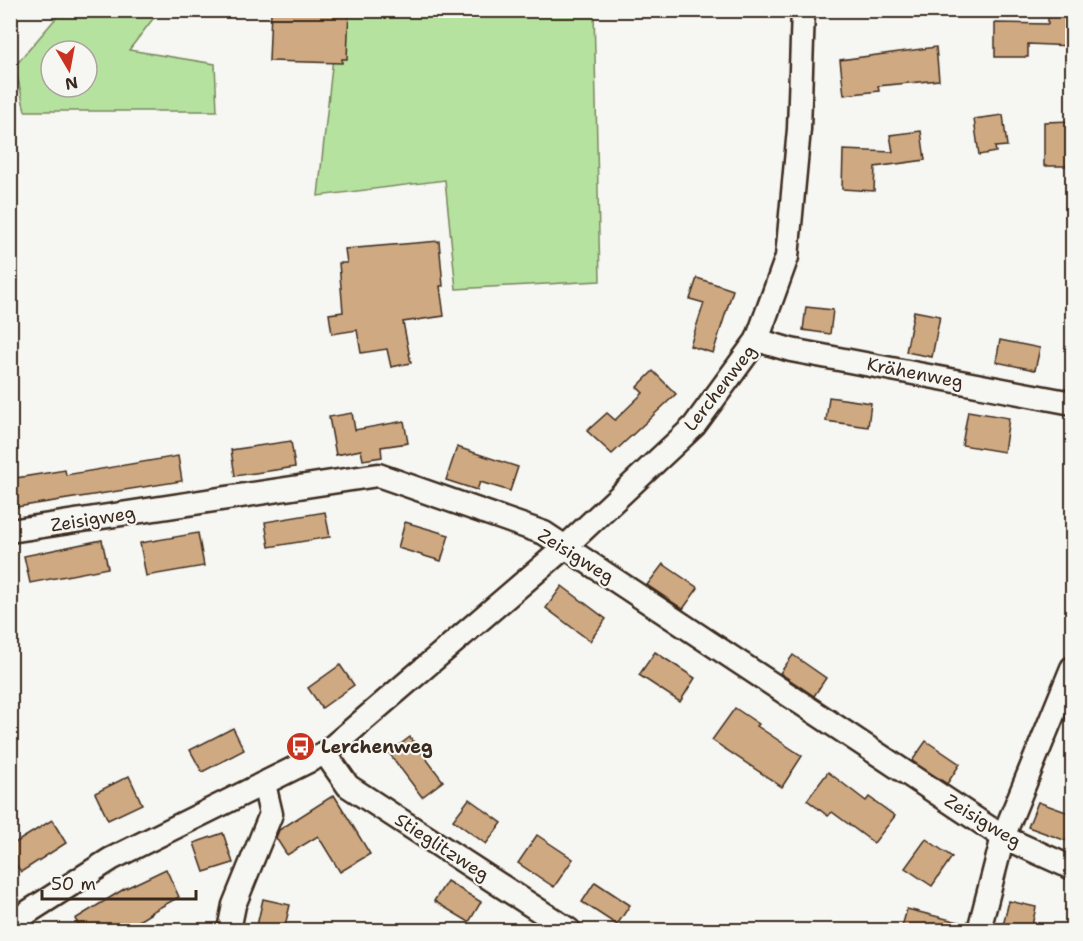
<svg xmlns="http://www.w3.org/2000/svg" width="1083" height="941" viewBox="0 0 1083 941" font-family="'Shantell Sans',sans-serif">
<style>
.green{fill:#b6e29f;stroke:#78865e;stroke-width:1.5;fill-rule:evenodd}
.building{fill:#cfa981;stroke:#3b2a1e;stroke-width:1.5}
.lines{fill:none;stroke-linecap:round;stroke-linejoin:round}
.minor-casing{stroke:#3b2a1e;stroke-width:27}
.minor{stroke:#f6f6f2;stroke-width:22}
.labels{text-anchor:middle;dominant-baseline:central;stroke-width:4.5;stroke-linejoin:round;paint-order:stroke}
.street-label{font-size:18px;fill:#3b2a1e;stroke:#f6f6f2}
.poi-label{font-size:18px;font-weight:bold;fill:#3b2a1e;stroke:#f6f6f2;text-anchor:start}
</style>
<rect width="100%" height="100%" fill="#f6f6f2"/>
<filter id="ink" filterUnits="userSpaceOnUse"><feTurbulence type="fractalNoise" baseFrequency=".0167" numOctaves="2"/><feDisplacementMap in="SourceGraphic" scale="12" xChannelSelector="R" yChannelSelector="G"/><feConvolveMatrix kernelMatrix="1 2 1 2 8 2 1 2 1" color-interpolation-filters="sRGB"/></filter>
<g filter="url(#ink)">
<g class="green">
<path d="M62,11H159L129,50L215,64L217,111H25L15,66ZM51,51H87V87H51Z"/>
<path d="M338,11H594L600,281L456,289L445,180L318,196Z"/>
</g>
<g class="building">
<path d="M271,10H349L347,59H342V63L269,61Z"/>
<path d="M1048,14H1072V46L1028,44V57H995V23L1048,24Z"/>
<path d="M936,47L939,80L878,86L879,91L844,95L840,60Z"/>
<path d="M1003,115L1007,146L995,147L996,152L979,155L974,119Z"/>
<path d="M1072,121V166H1044V122Z"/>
<path d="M921,131L925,160L875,167L874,191L842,189L843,150L893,152L890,135Z"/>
<path d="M439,241L443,286H440L444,316L403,322L411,363L391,367L387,349L361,353L357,330L332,334L329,314L343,312L339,263H347L345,249Z"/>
<path d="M697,278L733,290L713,353L690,346L704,303L690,299Z"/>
<path d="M806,307L833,310L830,334L803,330Z"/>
<path d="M914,311L940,316L932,357L906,352Z"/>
<path d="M1000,340L1040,348L1035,370L996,362Z"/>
<path d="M653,371L676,394L612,454L587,431L607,413L615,420L643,393L637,387Z"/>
<path d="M829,397L871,403L868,427L826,421Z"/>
<path d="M968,411L1009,418L1004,452L962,445Z"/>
<path d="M352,413L355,430L404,421L408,443L381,447L382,457L363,460L361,450L336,455L329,417Z"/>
<path d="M291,441L295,467L235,476L231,450Z"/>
<path d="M457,447L518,467L510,491L480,482L477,490L446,480Z"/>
<path d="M178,456L182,481L10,508V479L65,470L66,475Z"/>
<path d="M325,512L330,537L269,547L265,522Z"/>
<path d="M405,522L449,535L441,561L398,548Z"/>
<path d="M198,533L204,566L146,576L140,543Z"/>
<path d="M102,540L108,568L30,583L24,556Z"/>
<path d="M663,564L698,588L683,609L647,585Z"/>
<path d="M562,586L606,619L590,641L546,608Z"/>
<path d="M655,652L695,678L680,702L639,675Z"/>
<path d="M793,655L826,678L814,696L780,673Z"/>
<path d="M340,665L354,685L322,708L308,688Z"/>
<path d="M735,708L759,724L757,726L802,756L782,787L712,740Z"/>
<path d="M233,728L244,750L202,772L190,750Z"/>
<path d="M410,737L443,781L422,797L389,753Z"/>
<path d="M926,741L960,764L947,784L912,761Z"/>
<path d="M828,772L866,801L869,797L895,816L874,843L832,812L828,816L807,800Z"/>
<path d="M129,776L142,804L108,820L95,793Z"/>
<path d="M334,795L370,854L340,872L318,836L287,855L276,838L279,830Z"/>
<path d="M469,799L502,823L486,844L453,820Z"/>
<path d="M1038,802L1072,814V843L1028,827Z"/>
<path d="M52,820L66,843L21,872L10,856V846Z"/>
<path d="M223,833L233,863L204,872L194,843Z"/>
<path d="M537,835L573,859L554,887L518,863Z"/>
<path d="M926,839L952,857L932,886L905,868Z"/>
<path d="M166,869L179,897L148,914H150L124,930H82L75,919L124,889Z"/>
<path d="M447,881L481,902L469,922L434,901Z"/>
<path d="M595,882L630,905L617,925L582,902Z"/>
<path d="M263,899L290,905L284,930H256Z"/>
<path d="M1009,901L1036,907L1031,930H1002Z"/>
<path d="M907,909L967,924L966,930H901Z"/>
</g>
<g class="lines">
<defs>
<g id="minor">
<path d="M757,340L791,350L1072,403"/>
<path d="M10,531L378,475L544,533L1003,837L1072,868"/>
<path d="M325,753L348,786L569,930"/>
<path d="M10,927L28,912L111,859L325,753L565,547L694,426L757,340L787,257L799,129L803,10"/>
<path d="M229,930L234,905L271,814L264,784"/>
<path d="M979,930L1003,837L1072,668"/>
</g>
</defs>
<use href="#minor" class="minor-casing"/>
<use href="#minor" class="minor"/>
</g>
</g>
<defs>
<symbol id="bus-disc" viewBox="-11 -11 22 22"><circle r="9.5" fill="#c8321e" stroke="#f6f6f2"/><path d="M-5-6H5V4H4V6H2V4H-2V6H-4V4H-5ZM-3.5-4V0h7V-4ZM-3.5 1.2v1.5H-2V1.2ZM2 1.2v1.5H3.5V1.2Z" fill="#fff"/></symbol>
</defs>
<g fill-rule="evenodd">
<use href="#bus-disc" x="284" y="730" width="33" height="33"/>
</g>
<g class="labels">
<g class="street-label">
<text transform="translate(915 373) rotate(11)">Krähenweg</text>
<text transform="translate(720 388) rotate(-52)">Lerchenweg</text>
<text transform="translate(93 519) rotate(-9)">Zeisigweg</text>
<text transform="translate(576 556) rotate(32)">Zeisigweg</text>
<text transform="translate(983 821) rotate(31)">Zeisigweg</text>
<text transform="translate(442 847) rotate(33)">Stieglitzweg</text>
</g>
<g class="poi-label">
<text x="321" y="747">Lerchenweg</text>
</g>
</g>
<rect width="1083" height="941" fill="none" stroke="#f6f6f2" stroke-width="36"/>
<rect x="18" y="18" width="1047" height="905" fill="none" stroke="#3b2a1e" stroke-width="2" filter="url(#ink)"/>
<g transform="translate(69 69) rotate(170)"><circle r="28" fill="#f6f6f2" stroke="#aba49d" stroke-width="1.5"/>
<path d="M0-4.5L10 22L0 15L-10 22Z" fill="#c8321e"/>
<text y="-9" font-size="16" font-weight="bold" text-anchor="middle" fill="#3b2a1e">N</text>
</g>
<path d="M42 890v9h154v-9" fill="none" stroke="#3b2a1e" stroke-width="3"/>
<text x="51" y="890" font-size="18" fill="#3b2a1e" stroke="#f6f6f2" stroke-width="4.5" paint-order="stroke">50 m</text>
</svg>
